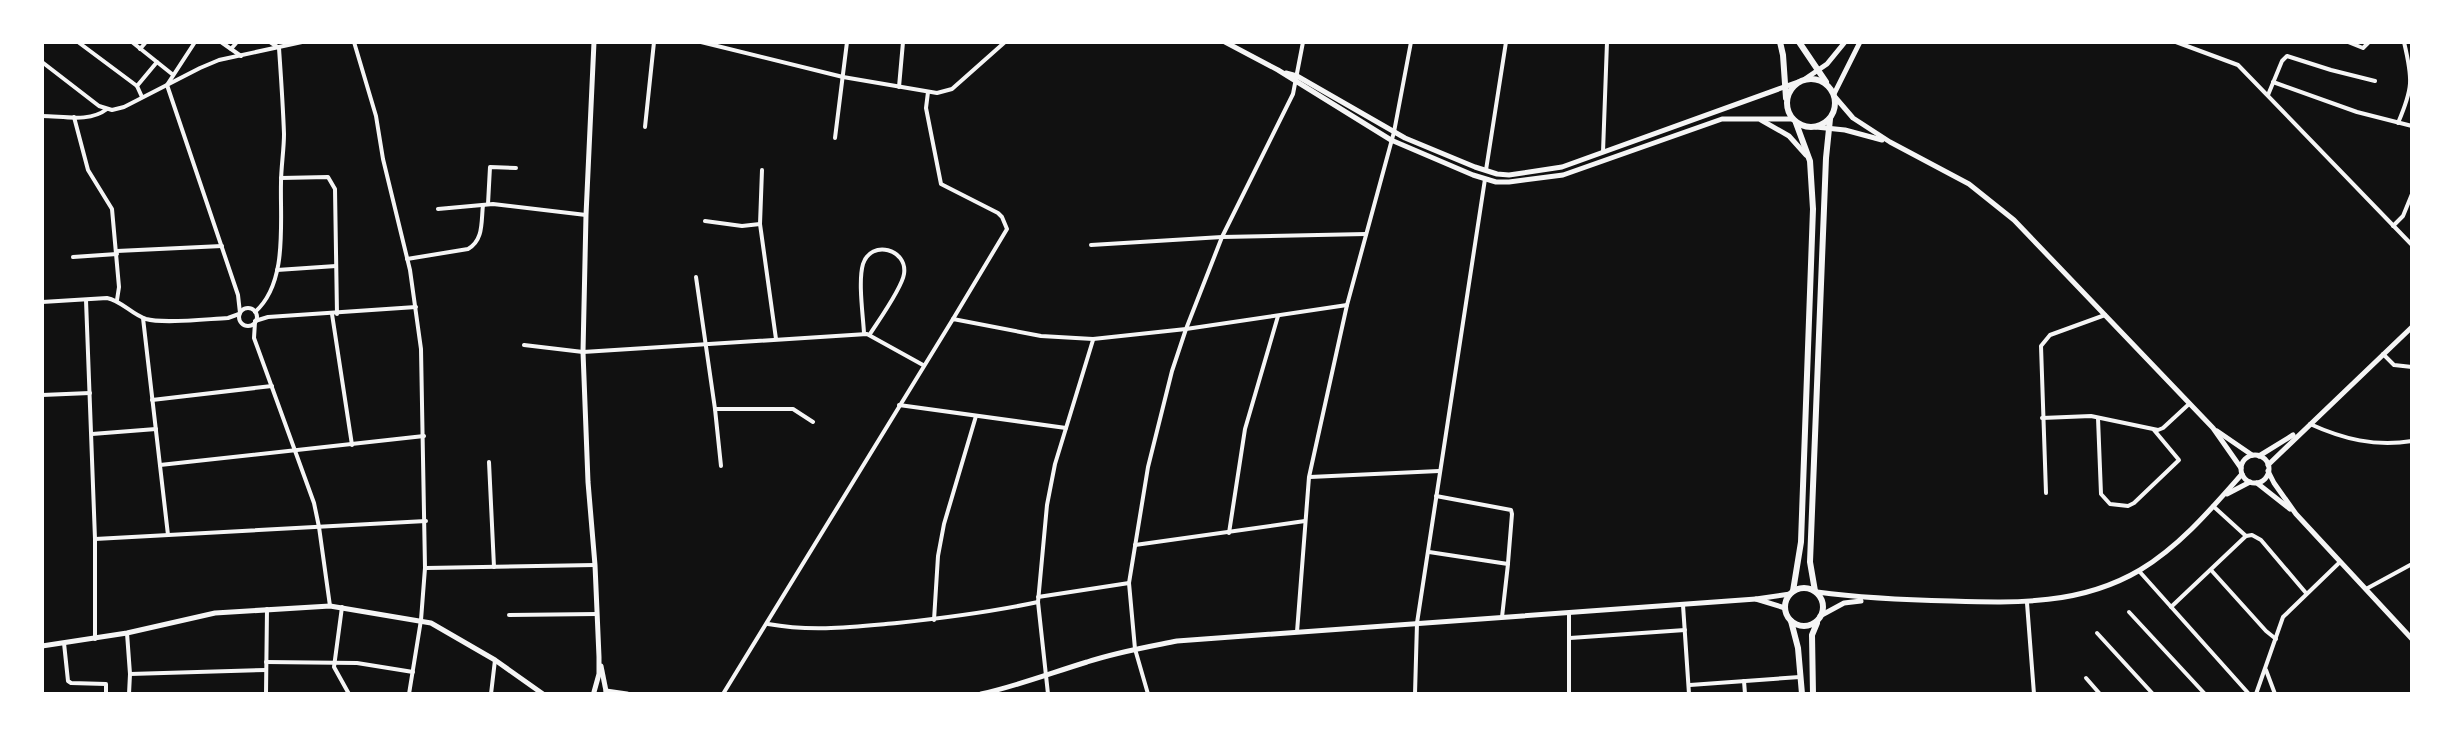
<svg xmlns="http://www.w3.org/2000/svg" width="2454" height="736" viewBox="0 0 2454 736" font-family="'Space Grotesk',sans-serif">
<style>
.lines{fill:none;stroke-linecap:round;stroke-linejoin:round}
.minor{stroke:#f5f5f5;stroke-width:4}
.tertiary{stroke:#f5f5f5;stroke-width:5}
.secondary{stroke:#f5f5f5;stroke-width:5}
.primary{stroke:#f5f5f5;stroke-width:6}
</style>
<rect width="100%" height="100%" fill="#111"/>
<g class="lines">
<g class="minor">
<path d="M78,42L137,86L142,97"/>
<path d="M132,42L172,74"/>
<path d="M195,42L167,85L238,295L240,313"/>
<path d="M221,42L241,56"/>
<path d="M354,42L376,116L383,159L410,270L421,349L425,568L421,620L409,694"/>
<path d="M701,42L843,77L937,93L952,89L1005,42"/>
<path d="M2176,42L2238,65L2412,245"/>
<path d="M2348,42L2363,48L2369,42"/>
<path d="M140,49L146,42"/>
<path d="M231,49L237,42"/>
<path d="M42,62L99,106L112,110L124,107L200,68L219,60L302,42"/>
<path d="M2273,82L2357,112L2412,126"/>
<path d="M137,86L157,62"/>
<path d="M899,87L903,42"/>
<path d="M928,92L926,108L941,184L998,213L1002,217L1007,229L953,319"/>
<path d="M2268,95L2282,61L2287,56L2331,70L2375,81"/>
<path d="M42,116C63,116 89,123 107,109"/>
<path d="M74,117L88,170L112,209L119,287L117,300"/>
<path d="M2398,123C2413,88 2413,80 2404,42"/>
<path d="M645,127L654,42"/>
<path d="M835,138L847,42"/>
<path d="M1603,152L1607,42"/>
<path d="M1486,170L1506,42"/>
<path d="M281,178L328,177L335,189L337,314"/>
<path d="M488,204L490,167L516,168"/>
<path d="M438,209L493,204L586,215"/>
<path d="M705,221L742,226L760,224L776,339"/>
<path d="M760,224L762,170"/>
<path d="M2393,226L2403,216L2412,194"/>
<path d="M1091,245L1222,237L1366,234"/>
<path d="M117,251L222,246"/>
<path d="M73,257L117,254"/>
<path d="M407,259L468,249C484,240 481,221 483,205"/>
<path d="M277,270L336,266"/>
<path d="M696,277L715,409L721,466"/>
<path d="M86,300L95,539V639"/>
<path d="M42,302L107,298C122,301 131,314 146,319C163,324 207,319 228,318L239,314"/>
<circle cx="248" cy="317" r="9"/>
<path d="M255,312C288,283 280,223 281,183C281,167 284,150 284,134C283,105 281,77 279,48L270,42"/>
<path d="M332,314L352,445"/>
<path d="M143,318L168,535"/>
<path d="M255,321L268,317L416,307"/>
<path d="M255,322L254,338L314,503L319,527L330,606"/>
<path d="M864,333C863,315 858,281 863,264C871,239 908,249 904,274C902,288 879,320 870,334"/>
<path d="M524,345L583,352L867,334L923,365"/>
<path d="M2383,354L2394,365L2412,367"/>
<path d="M42,395L90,393"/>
<path d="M152,400L272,386"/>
<path d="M899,405L1066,428"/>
<path d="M715,409H793L813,422"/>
<path d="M2042,418L2091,416L2158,430L2163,428L2189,404"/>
<path d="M2098,418L2101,494L2110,504L2128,506L2134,503L2179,460L2154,430"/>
<path d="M2310,424C2343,439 2375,447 2412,441"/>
<path d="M92,434L156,429"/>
<path d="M489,462L494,567"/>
<path d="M160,465L424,436"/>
<path d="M1310,477L1439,471"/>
<path d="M2046,493L2041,346L2050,335L2105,315"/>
<path d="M1436,496L1511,510L1512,514L1508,563"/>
<path d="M1229,533L1245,429L1278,316"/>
<path d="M2246,536L2252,535L2261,540L2306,593"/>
<path d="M95,539L426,521"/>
<path d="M1135,545L1305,521"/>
<path d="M1429,552L1508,564L1502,617"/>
<path d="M426,568L595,565"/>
<path d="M2211,570L2266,631L2276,639"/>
<path d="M2139,571L2249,694"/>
<path d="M2366,589L2412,564"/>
<path d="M1038,597L1129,583"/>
<path d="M2027,603L2034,694"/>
<path d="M1683,605L1689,694"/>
<path d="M342,607L334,667L349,694"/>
<path d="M2171,607L2246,536L2213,506"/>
<path d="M2129,612L2205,694"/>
<path d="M1569,614V694"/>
<path d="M509,615L597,614"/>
<path d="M934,620L938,556L944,524L976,416"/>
<path d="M768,624C812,632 852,627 897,623C944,618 991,612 1038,602"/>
<path d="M1297,632L1309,477L1347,305L1394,132L1411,42"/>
<path d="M127,633L130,674L129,694"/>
<path d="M2097,633L2153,694"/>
<path d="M1570,638L1685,630"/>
<path d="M64,643L68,681L71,683L106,684V694"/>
<path d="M266,662L357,663L413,672"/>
<path d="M2266,670L2275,694"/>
<path d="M130,674L266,670"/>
<path d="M2086,678L2100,694"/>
<path d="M1744,681L1745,694"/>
<path d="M1690,685L1800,677"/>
<path d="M266,694L267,609"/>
<path d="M491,694L495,660"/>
<path d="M723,694L953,319L1041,336L1093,339L1186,329L1347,305"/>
<path d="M1048,694L1038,602L1047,505L1055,464L1093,340"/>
<path d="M1148,694L1135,649L1129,583L1148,467L1172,371L1186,329L1222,237L1293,94L1303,42"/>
<path d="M1415,694L1417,623L1485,179"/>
<path d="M2256,694L2283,617L2340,562"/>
</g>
<g class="tertiary">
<path d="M2259,456L2293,435"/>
<path d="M2268,465L2412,327"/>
<path d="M2227,494L2250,482"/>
<path d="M1817,592C1862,598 1906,600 1951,601C2017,603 2081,605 2140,570C2180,546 2212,508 2242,474"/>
<path d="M1785,608L1756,599L1790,594"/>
<path d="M1820,616L1844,603L1861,601"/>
<path d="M42,646L127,633L215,613L330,606L431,623L495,660L543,694"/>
<path d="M606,691L627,694"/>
<path d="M981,694C1017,686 1051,673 1087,662C1117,652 1147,647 1177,641L1756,599"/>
</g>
<g class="secondary">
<path d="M594,42L586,215L583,352L588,482L595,565L599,657V674L594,692"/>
<path d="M1225,42L1278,70L1391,140L1473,175L1496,182H1509L1563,175L1722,119H1792"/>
<path d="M1286,73L1297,76L1405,138L1475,167L1497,174L1509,175L1562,167L1798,82"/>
<path d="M1805,79L1827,64L1845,42"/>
<path d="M1834,94L1860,42"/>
<path d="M1835,97L1853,118L1890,142L1969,184L2014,220L2213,428L2241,468"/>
<path d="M1761,120L1789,136L1806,155"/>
<path d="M1816,127L1845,130L1882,140"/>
<path d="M2217,431L2252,455"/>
<circle cx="2255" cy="469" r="14"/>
<path d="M2268,471L2274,483L2296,514L2412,639"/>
<path d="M2257,483L2290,509"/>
<path d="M601,666L606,691"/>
</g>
<g class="primary">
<path d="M1780,42L1783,55L1786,98"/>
<path d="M1799,42L1826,82"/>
<circle cx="1811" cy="103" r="24"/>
<circle cx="1804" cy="607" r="19"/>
<path d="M1793,591L1801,542L1813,209L1810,161L1796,123"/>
<path d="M1815,591L1810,562L1826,158L1830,119"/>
<path d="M1791,621L1798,648L1802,694"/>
<path d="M1813,694L1812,635L1817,623"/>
</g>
</g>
<rect width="2454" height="736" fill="none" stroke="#ffffff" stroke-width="88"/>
</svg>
